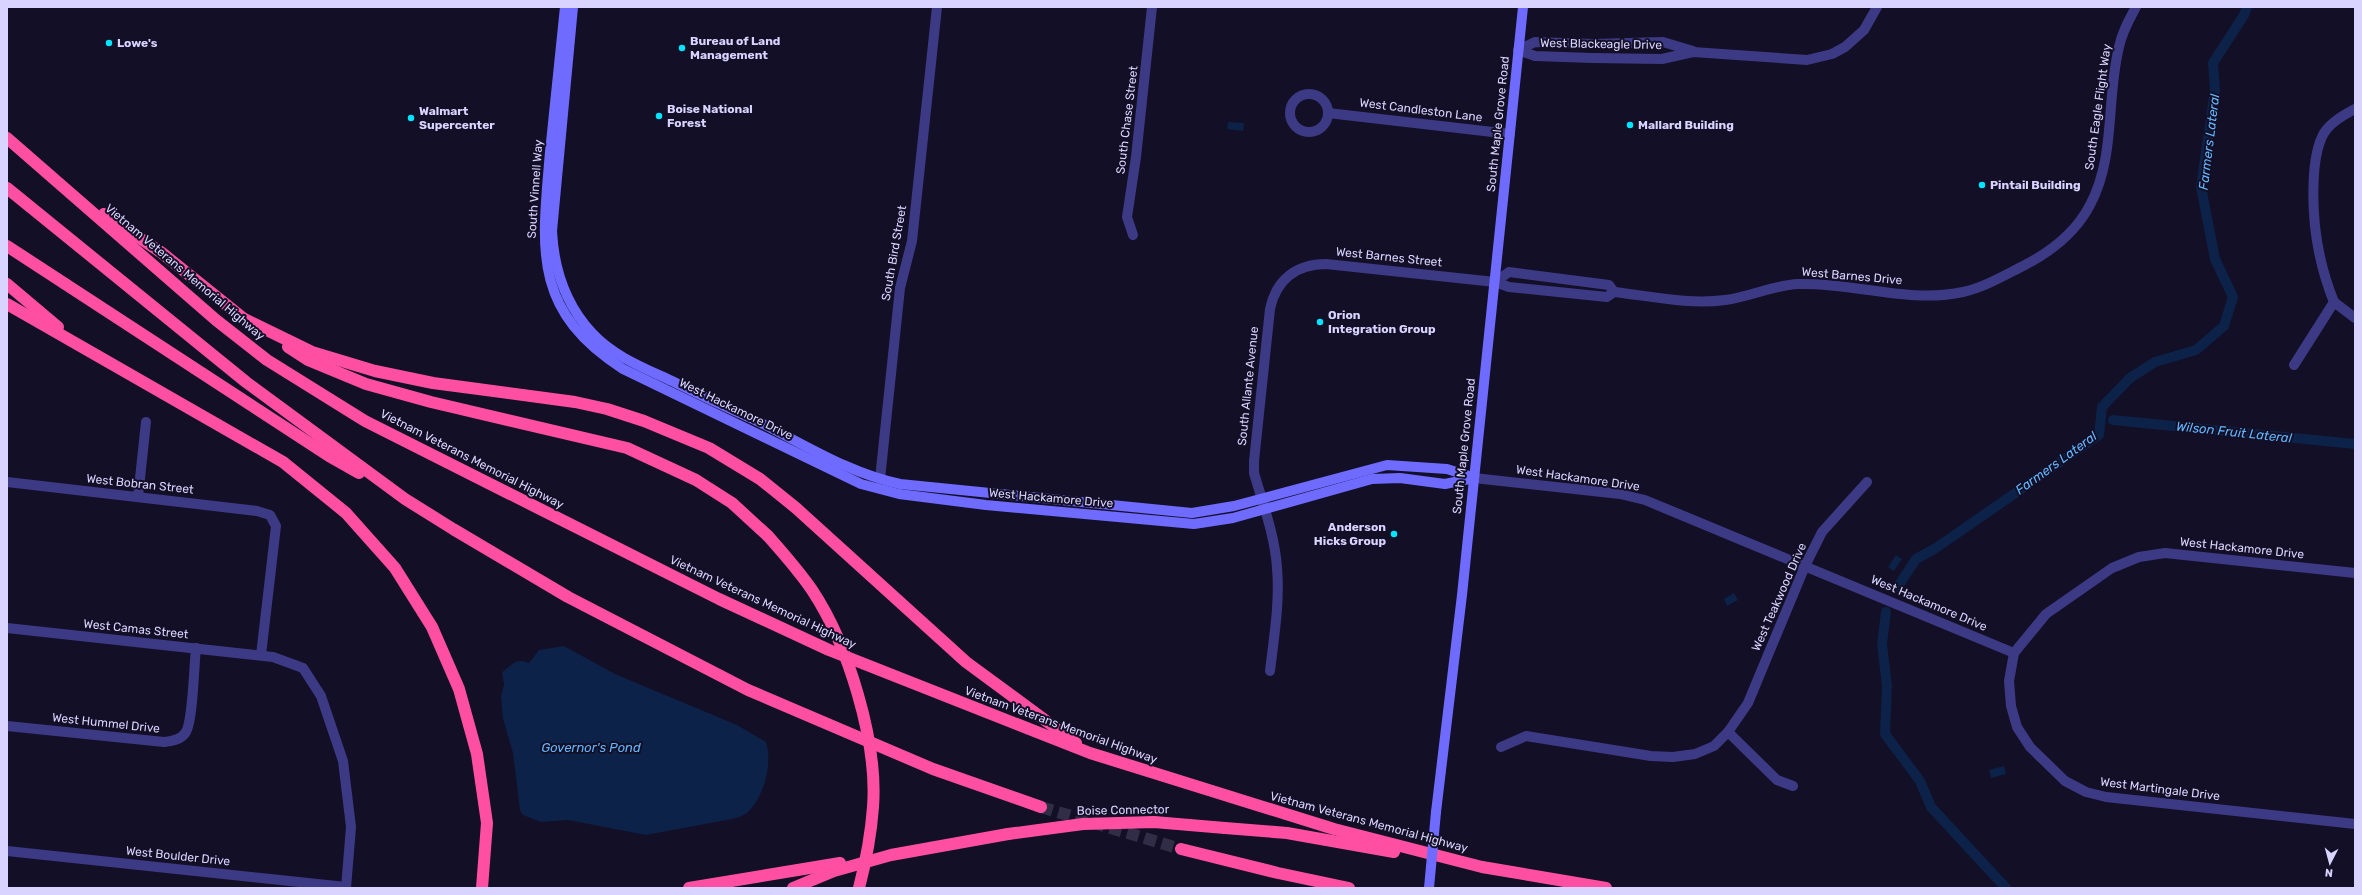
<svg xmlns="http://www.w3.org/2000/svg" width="2362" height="895" viewBox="0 0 2362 895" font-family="Rubik,sans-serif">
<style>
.water{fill:#0c2248}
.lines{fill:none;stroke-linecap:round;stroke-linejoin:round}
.canal{stroke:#0c2248;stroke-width:10}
.highway-tunnel{stroke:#312d47;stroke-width:12;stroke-dasharray:12 6;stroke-linecap:butt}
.street{stroke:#3d3a85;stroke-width:10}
.secondary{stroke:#6f6bff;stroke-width:10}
.highway{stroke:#ff4fa3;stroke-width:12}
.secondary-bridge{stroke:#6f6bff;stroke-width:10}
.highway-bridge{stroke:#ff4fa3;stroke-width:12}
.poi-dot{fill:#00e5ff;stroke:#130f26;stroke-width:1.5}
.labels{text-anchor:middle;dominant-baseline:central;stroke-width:4;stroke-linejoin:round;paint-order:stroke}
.poi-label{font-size:12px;font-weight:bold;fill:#d9d4ff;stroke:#130f26;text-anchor:start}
.street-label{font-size:12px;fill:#d9d4ff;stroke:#130f26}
.water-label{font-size:13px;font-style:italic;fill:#62b6ff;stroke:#130f26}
</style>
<rect width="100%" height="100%" fill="#130f26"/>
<g class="water">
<path d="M1228,122L1244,123L1243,131L1227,129Z"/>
<path d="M1896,555L1902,559L1894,571L1888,567Z"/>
<path d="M1734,593L1738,600L1727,606L1724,599Z"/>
<path d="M564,646L615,674L737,725L766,742C773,763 764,798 747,813C743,816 737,818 732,819L646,835L568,820L541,822L523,815L520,810L513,753L503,719L501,696L504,685L502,672C512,665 516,657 529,663L539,650Z"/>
<path d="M2004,766L2006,774L1991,778L1989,770Z"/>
</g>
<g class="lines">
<g class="canal">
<path d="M2113,420L2355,444"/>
<path d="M1897,588L1916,559L1936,548L2099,435L2102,407L2130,378L2155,362L2196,350L2224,326L2233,297L2215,259L2201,187L2215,90L2213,63L2244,15L2247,7"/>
<path d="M1886,612L1882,644L1887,686L1885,734L1920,781L1931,807L2006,888"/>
</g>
<path class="highway-tunnel" d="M1041,807L1181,849"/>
<g class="street">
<path d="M1518,50L1535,56L1592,58L1662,59L1693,52L1807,60L1832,54L1845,47L1864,30L1877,7"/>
<path d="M1518,50L1535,42L1594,44L1663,42L1693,51"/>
<circle cx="1309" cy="113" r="19"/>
<path d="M1328,113L1510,134"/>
<path d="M1133,235L1127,217L1136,157L1152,7"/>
<path d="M1495,282L1509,272L1609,285L1614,292"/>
<path d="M2334,302L2355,318"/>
<path d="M2294,365L2334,302C2317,260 2311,220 2314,174C2315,161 2317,145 2324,133C2331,122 2344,115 2355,109"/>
<path d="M1474,478L1620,494L1645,500L2014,653"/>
<path d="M880,479L900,288L912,241L937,7"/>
<path d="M7,482L257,511L270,515L276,526L261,655"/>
<path d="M138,497L146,422"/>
<path d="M2355,573L2165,553L2139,557L2112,568L2046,614L2014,653L2009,681L2011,706L2017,727L2030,747L2065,781L2086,792L2106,797L2355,824"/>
<path d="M7,628L273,657L303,668L321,696L343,761L351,827L346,888"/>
<path d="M1270,671C1274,637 1280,602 1277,568C1275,536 1263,504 1254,473V461L1270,309C1276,280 1296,264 1326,264L1495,282L1509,287L1607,297L1614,292C1650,296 1689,305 1725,300C1750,297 1773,285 1798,284C1853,282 1909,304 1963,292C1985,287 2005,275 2025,265C2052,251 2076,232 2090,205C2116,156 2106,99 2119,47C2122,32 2129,20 2136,7"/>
<path d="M7,726L164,742C172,741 181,740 186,732C193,720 194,665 196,648"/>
<path d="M1728,732L1777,780L1793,786"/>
<path d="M1501,747L1526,736L1651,756L1673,757L1695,754L1714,746L1728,732L1748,703L1805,566L1822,532L1867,482"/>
<path d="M7,851L346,887"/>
</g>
<g class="secondary">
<path d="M565,7C560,55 555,104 550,152C542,248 531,310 623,369L861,484L899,494L986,505L1194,524L1233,518L1372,479L1400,478L1445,484L1474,478"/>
<path d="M573,7L552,231C554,270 565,304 592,333C613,356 644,368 672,381C700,395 728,408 757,421C804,444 848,473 900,484L1192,513L1234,506L1387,465L1447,469L1472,477"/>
<path d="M1436,812L1462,595L1523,7"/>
</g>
<g class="highway">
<path d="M7,138L216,320L267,360L365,421L719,599L829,650L1090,753L1334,829L1482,867L1606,888"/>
<path d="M7,188L246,382L405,499L453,529L568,597L748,690L933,769L1041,807"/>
<path d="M104,214L162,253L244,319"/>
<path d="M7,246L329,456L359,473"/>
<path d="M7,284L58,327"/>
<path d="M7,304L283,462L346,513L395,568L432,627L459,689L477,754L487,823L482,888"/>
<path d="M238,316L312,352L375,371L433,383L575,402L607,409L644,421L709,448L760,479L796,508L966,662L1076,743"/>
<path d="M288,347L308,360L366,384L431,402L627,448L696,480L732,503L768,536"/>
<path d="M1225,828L1287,833L1394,852"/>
<path d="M1181,849L1278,873L1349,888"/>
<path d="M689,888L840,863"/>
<path d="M793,888L834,871L891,855L1008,834"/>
</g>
<path class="secondary-bridge" d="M1429,888L1436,812"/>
<g class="highway-bridge">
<path d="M768,536C784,554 799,571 812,590C848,644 878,742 873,807C871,835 866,861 859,888"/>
<path d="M1008,834L1083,824L1154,822L1225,828"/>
</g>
</g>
<g class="poi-dot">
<circle cx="109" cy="43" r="4"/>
<circle cx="682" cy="48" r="4"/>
<circle cx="659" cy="116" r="4"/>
<circle cx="411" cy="118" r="4"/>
<circle cx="1630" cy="125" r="4"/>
<circle cx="1982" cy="185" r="4"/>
<circle cx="1320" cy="322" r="4"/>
<circle cx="1394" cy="534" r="4"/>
</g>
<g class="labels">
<g class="poi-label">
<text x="690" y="41">Bureau of Land<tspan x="690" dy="14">Management</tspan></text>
<text x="117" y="43">Lowe's</text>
<text x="667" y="109">Boise National<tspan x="667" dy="14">Forest</tspan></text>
<text x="419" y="111">Walmart<tspan x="419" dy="14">Supercenter</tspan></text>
<text x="1638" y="125">Mallard Building</text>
<text x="1990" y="185">Pintail Building</text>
<text x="1328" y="315">Orion<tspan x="1328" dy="14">Integration Group</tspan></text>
<text x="1386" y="527" text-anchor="end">Anderson<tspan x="1386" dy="14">Hicks Group</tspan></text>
</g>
<g class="street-label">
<text transform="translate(1601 44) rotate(1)">West Blackeagle Drive</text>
<text transform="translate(2098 107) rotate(-82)">South Eagle Flight Way</text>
<text transform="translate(1421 110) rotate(7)">West Candleston Lane</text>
<text transform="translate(1127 120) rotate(-83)">South Chase Street</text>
<text transform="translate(1498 124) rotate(-84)">South Maple Grove Road</text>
<text transform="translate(535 189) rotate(-86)">South Vinnell Way</text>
<text transform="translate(894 253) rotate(-80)">South Bird Street</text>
<text transform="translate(1389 257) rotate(6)">West Barnes Street</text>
<text transform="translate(185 272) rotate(40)">Vietnam Veterans Memorial Highway</text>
<text transform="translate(1852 276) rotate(5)">West Barnes Drive</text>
<text transform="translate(1248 386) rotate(-84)">South Allante Avenue</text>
<text transform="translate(736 409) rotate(26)">West Hackamore Drive</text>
<text transform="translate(1464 446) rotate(-84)">South Maple Grove Road</text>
<text transform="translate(472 459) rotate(27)">Vietnam Veterans Memorial Highway</text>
<text transform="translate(1578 478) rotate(8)">West Hackamore Drive</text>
<text transform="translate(140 484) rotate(6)">West Bobran Street</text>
<text transform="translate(1051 498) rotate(5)">West Hackamore Drive</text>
<text transform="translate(2242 548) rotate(6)">West Hackamore Drive</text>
<text transform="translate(1779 597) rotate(-66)">West Teakwood Drive</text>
<text transform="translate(763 602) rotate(25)">Vietnam Veterans Memorial Highway</text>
<text transform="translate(1929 603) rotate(23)">West Hackamore Drive</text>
<text transform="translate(136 629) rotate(6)">West Camas Street</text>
<text transform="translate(106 723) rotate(6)">West Hummel Drive</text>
<text transform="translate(1061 725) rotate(20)">Vietnam Veterans Memorial Highway</text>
<text transform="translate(2160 789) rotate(7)">West Martingale Drive</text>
<text transform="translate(1123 810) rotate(-1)">Boise Connector</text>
<text transform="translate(1369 822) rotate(15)">Vietnam Veterans Memorial Highway</text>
<text transform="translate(178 856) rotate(6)">West Boulder Drive</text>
</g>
<g class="water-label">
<text transform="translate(2209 142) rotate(-83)">Farmers Lateral</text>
<text transform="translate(2234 432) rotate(6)">Wilson Fruit Lateral</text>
<text transform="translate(2056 463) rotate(-36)">Farmers Lateral</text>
<text x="591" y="747">Governor's Pond</text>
</g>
</g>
<rect width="2362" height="895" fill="none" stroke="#d9d4ff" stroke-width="16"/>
<g transform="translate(2330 863) rotate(186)" stroke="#130f26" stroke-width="3" paint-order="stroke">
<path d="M0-3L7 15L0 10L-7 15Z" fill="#d9d4ff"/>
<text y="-6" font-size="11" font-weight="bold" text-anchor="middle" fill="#d9d4ff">N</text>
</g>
</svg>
